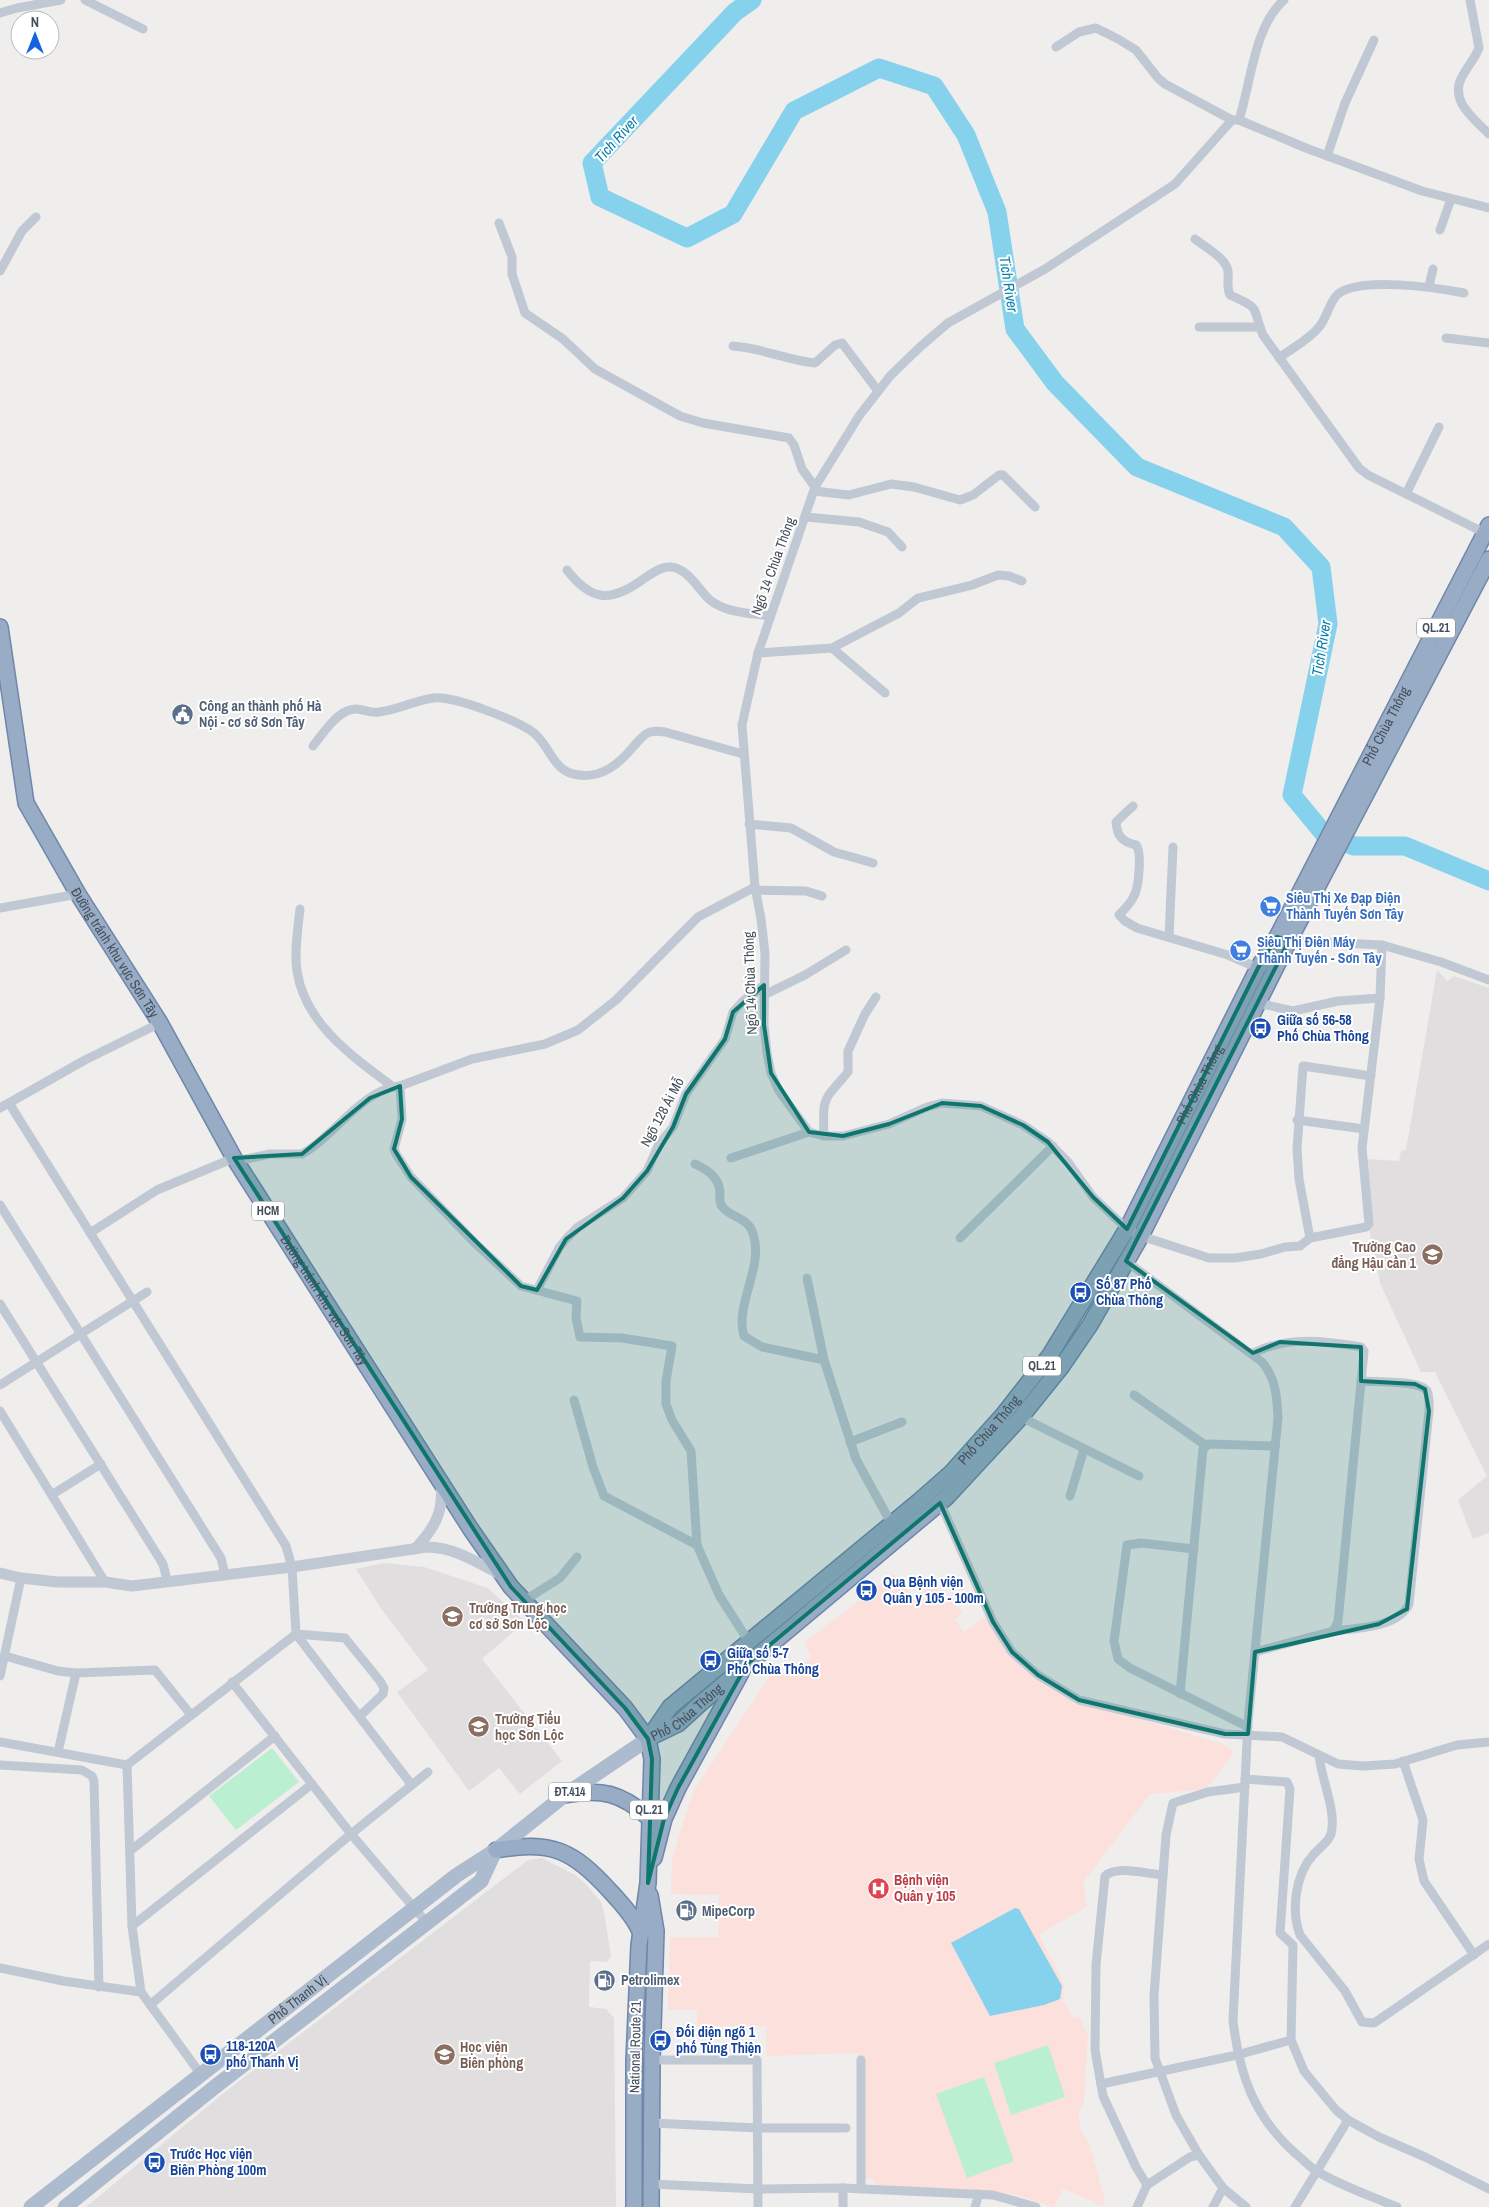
<svg xmlns="http://www.w3.org/2000/svg" width="1489" height="2207" viewBox="0 0 1489 2207" font-family="'Archivo Narrow',sans-serif">
<style>
.education{fill:#e1dedf}
.medical{fill:#fbe0dc}
.green{fill:#baefd1}
.water{fill:#86d2ed}
.lines{fill:none;stroke-linecap:round;stroke-linejoin:round}
.river{stroke:#86d2ed;stroke-width:19}
.trunk-casing{stroke:#6f87a9;stroke-width:18}
.minor{stroke:#c0c8d3;stroke-width:9}
.tertiary{stroke:#c0c8d3;stroke-width:11}
.primary{stroke:#acbbcd;stroke-width:15}
.trunk{stroke:#98acc5;stroke-width:15}
.marked{fill:#0f766e;fill-opacity:0.2;stroke:#0f766e;stroke-width:4;stroke-linejoin:round}
.labels{text-anchor:middle;dominant-baseline:central;stroke-width:4;stroke-linejoin:round;paint-order:stroke}
.shield{fill:#fff;stroke:#7d848c;stroke-width:1}
.shield-label{font-size:12px;font-weight:bold;fill:#454f5b}
.street-label{font-size:14px;fill:#454f5b;stroke:#fff}
.service-label{font-size:14px;font-weight:bold;fill:#4e5e75;stroke:#fff;text-anchor:start}
.shop-label{font-size:14px;font-weight:bold;fill:#366cbe;stroke:#fff;text-anchor:start}
.transit-label{font-size:14px;font-weight:bold;fill:#164399;stroke:#fff;text-anchor:start}
.education-label{font-size:14px;font-weight:bold;fill:#785e54;stroke:#fff;text-anchor:start}
.health-label{font-size:14px;font-weight:bold;fill:#be3a42;stroke:#fff;text-anchor:start}
.water-label{font-size:15px;font-style:italic;fill:#0a7fa9;stroke:#fff}
</style>
<rect width="100%" height="100%" fill="#f0eded"/>
<g class="education">
<path d="M1437,970L1447,981L1454,976L1489,988V1533L1473,1539L1458,1500L1487,1476L1435,1372H1421L1380,1283L1369,1228L1367,1159L1399,1161L1401,1151L1406,1150Z"/>
<path d="M384,1563L424,1567L488,1588L525,1622L482,1659L562,1761L520,1794L499,1768L469,1791L397,1692L428,1670L382,1610L356,1569Z"/>
<path d="M542,1858L575,1875L585,1883L601,1902L605,1917L611,1957L607,1962L590,1961L589,2007L606,2009L614,2018L616,2207H86L225,2092L528,1860Z"/>
</g>
<path class="medical" d="M894,1574L915,1600L921,1595L917,1589L930,1580L962,1612L955,1620L964,1632L987,1616L1011,1653L1079,1702L1221,1743L1231,1749L1232,1756L1206,1789L1150,1794L1083,1883L1087,1906L1039,1935L1064,1985L1063,2001L1073,2018L1078,2015L1088,2035L1084,2102L1078,2113L1081,2130L1089,2143L1105,2200L1103,2206L1063,2189L1054,2207H1052L1017,2195L997,2192L876,2185L873,2178L863,2179L858,2053L767,2056L766,2026H697V2010H668L670,1937H718L719,1895L671,1894L672,1859L693,1792L775,1668L785,1677L811,1658L805,1642Z"/>
<g class="green">
<path d="M272,1748L299,1782L236,1830L209,1796Z"/>
<path d="M1048,2045L1065,2097L1011,2115L994,2063Z"/>
<path d="M984,2077L1014,2161L967,2178L936,2094Z"/>
</g>
<path class="water" d="M1015,1908L1019,1909L1062,1986L1060,1999L1044,2005L990,2016L951,1943Z"/>
<g class="lines">
<path class="river" d="M752,0L735,12L592,163L600,197L687,238L733,214L794,111L879,68L934,86L966,135L997,212L1015,329L1055,383L1137,467L1284,527L1321,567L1328,624L1292,795L1325,835L1354,846H1405L1489,881"/>
<defs>
<g id="trunk">
<path id="s2" d="M0,627L26,803L78,894L160,1023L234,1158L470,1528L511,1587L625,1708L648,1739L652,1759L648,1883L639,1945L634,2061V2207"/>
<path id="s3" d="M649,1738L678,1724L701,1703L947,1497L1021,1417L1062,1366L1090,1325L1141,1236L1289,941L1489,559"/>
<path id="s4" d="M648,1739L670,1707L918,1502L951,1473L1003,1415L1050,1355L1127,1229L1258,968L1277,937L1489,525"/>
<path d="M565,1795C601,1788 622,1793 649,1818"/>
<path d="M496,1850C551,1840 573,1850 610,1891C621,1903 633,1916 640,1931H643"/>
<path d="M654,1858L664,1819L678,1788L741,1673"/>
<path d="M650,1895L656,1931L652,2060L651,2207"/>
</g>
</defs>
<use href="#trunk" class="trunk-casing"/>
<g class="minor">
<path d="M85,0L143,29"/>
<path d="M1470,0L1479,48C1475,58 1468,66 1463,75C1448,100 1473,118 1489,134"/>
<path d="M0,13L17,8L61,0"/>
<path d="M1056,47L1079,32L1096,28L1118,39L1136,50L1158,78L1165,84L1232,120"/>
<path d="M1239,120C1251,83 1254,26 1284,0"/>
<path d="M1327,156L1345,103L1374,40"/>
<path d="M499,223L512,257V274L525,313L563,339L595,369L680,416L703,423L789,438L794,445L802,469L815,487"/>
<path d="M1440,230L1451,199"/>
<path d="M1195,239C1205,247 1226,258 1228,271C1229,280 1226,286 1230,295C1263,310 1251,306 1263,335L1359,468L1368,475L1485,533"/>
<path d="M0,271L22,231L36,217"/>
<path d="M1429,286L1433,269"/>
<path d="M1199,327H1260"/>
<path d="M1446,338L1489,343"/>
<path d="M733,346C762,348 787,360 815,363L835,345L842,343L878,391"/>
<path d="M1279,358C1292,348 1309,340 1319,327C1327,318 1329,302 1338,294C1360,276 1438,288 1464,293"/>
<path d="M814,491L849,495L891,484L914,487L960,500L973,495L999,475H1003L1035,507"/>
<path d="M1406,494L1439,427"/>
<path d="M806,517L859,522L888,532L902,547"/>
<path d="M567,570C591,601 610,603 642,580C650,575 659,567 669,567C687,566 699,591 710,600C726,613 750,613 769,616"/>
<path d="M832,648L885,693"/>
<path d="M758,653L832,648L899,613L918,598L972,585L998,575L1009,576L1022,581"/>
<path d="M313,746C322,735 333,717 347,711C359,705 367,714 379,712C398,710 416,700 434,698C454,696 517,720 534,733C551,747 553,773 579,775C602,778 619,764 633,747C638,742 643,734 650,732C654,731 660,731 665,732L743,754"/>
<path d="M1133,806L1116,822C1117,836 1122,842 1136,845C1142,852 1139,887 1134,896C1131,903 1125,909 1119,915L1125,921L1137,928L1228,955L1258,968"/>
<path d="M749,824L791,828L834,852L873,863"/>
<path d="M755,890L806,891L822,896"/>
<path d="M0,908L78,894"/>
<path d="M300,909C298,929 294,950 297,971C305,1024 352,1056 392,1086"/>
<path d="M1169,937L1173,847"/>
<path d="M1287,940L1382,945L1441,962L1489,980"/>
<path d="M1382,945L1380,998L1362,1148L1369,1224L1366,1227L1310,1238L1300,1246L1285,1247L1261,1254L1235,1258H1209L1141,1236L1127,1229L1093,1197L1068,1162L1048,1142L1023,1125L981,1106L942,1103L927,1107L889,1124L843,1136H824L809,1132L779,1091L771,1073L767,1053L764,1025L765,953L761,919L755,887L742,725L758,653L815,487L859,416L890,376L920,347L948,323L1045,269L1175,184L1232,120H1239L1306,148L1422,191L1489,208"/>
<path d="M764,995L805,975L846,950"/>
<path d="M1258,1003L1293,1011L1338,1001L1380,998"/>
<path d="M400,1086L402,1119L394,1149L396,1154L411,1177L476,1244L521,1286L577,1301L576,1318L580,1337L622,1338L672,1346L666,1381V1404L672,1420L691,1451L697,1545L719,1595L749,1642"/>
<path d="M9,1103L286,1546L292,1567L296,1634L411,1784"/>
<path d="M0,1108L85,1060L160,1023"/>
<path d="M1297,1120L1364,1129"/>
<path d="M824,1136C822,1095 824,1101 848,1072V1051L865,1014L876,997"/>
<path d="M731,1158L809,1132"/>
<path d="M695,1164C708,1170 720,1178 720,1194C720,1198 719,1201 721,1205C728,1217 747,1217 752,1231C766,1265 734,1304 744,1336L762,1347L824,1360"/>
<path d="M0,1205L221,1558L225,1575"/>
<path d="M90,1233L157,1190L234,1158L241,1160L270,1154H302C334,1137 362,1089 400,1086L472,1059L545,1044L578,1030L616,1000L698,917L755,887"/>
<path d="M960,1238L1053,1146"/>
<path d="M1310,1238L1299,1179L1297,1149L1303,1066L1371,1076"/>
<path d="M1126,1261L1262,1362C1276,1379 1277,1397 1278,1418L1248,1722L1233,2020C1239,2074 1254,2117 1296,2154C1304,2160 1311,2169 1320,2173C1344,2187 1371,2196 1397,2207"/>
<path d="M807,1278L824,1360L856,1459L891,1523"/>
<path d="M537,1290L559,1248L566,1239L578,1227L623,1198L647,1171L659,1144L673,1127L686,1094L725,1039L733,1012L743,1001L764,985"/>
<path d="M0,1304L163,1564L167,1580"/>
<path d="M1253,1353C1287,1336 1324,1341 1361,1347L1364,1351L1338,1622L1333,1631L1255,1652"/>
<path d="M0,1385L147,1292"/>
<path d="M1134,1395L1205,1445"/>
<path d="M574,1400L593,1467L604,1496L697,1545"/>
<path d="M0,1411L105,1582"/>
<path d="M1021,1417L1139,1476"/>
<path d="M850,1442L902,1422"/>
<path d="M53,1494L101,1464"/>
<path d="M1070,1496L1084,1449"/>
<path d="M939,1500L993,1622L1012,1652L1038,1675L1079,1700L1225,1734L1282,1737L1338,1764L1363,1766L1395,1764L1457,1745L1489,1742"/>
<path d="M1194,1549L1141,1543L1127,1545L1114,1641L1118,1659L1130,1668L1248,1727"/>
<path d="M525,1600L560,1578L577,1557"/>
<path d="M1333,1631C1356,1628 1398,1628 1409,1604L1429,1411C1429,1405 1430,1397 1427,1391C1420,1380 1374,1382 1361,1381"/>
<path d="M5,1656L58,1671L76,1673L155,1670L191,1715"/>
<path d="M0,1676L21,1578"/>
<path d="M232,1682L351,1834L427,1923"/>
<path d="M1180,1694L1203,1449L1209,1444L1275,1446"/>
<path d="M0,1742L127,1765L296,1634L345,1638L380,1681L384,1688L383,1694L360,1716"/>
<path d="M58,1752L76,1673"/>
<path d="M1319,1755C1321,1779 1337,1811 1331,1834C1328,1843 1319,1848 1313,1855C1295,1875 1291,1911 1300,1935L1345,1991L1362,2022L1374,2023L1380,2019L1489,1944"/>
<path d="M1403,1761L1423,1820L1419,1859L1424,1881L1474,1955"/>
<path d="M0,1765L82,1770L92,1776L94,1781L99,1987"/>
<path d="M127,1765L132,1926L141,1992L202,2076"/>
<path d="M1245,1779L1287,1782L1290,1789L1280,1933L1293,1945L1291,2040L1304,2071L1336,2110L1348,2120L1379,2137L1425,2157L1489,2189"/>
<path d="M130,1851L275,1736"/>
<path d="M132,1926L312,1784"/>
<path d="M0,1968L63,1981L141,1992"/>
<path d="M150,2005L351,1834L428,1772"/>
<path d="M652,2060H757L758,2207"/>
<path d="M861,2060V2189"/>
<path d="M1101,2084L1237,2055L1291,2040"/>
<path d="M652,2123L758,2128H846"/>
<path d="M1199,2155L1176,2115L1155,2058L1154,1996L1166,1835L1173,1803L1208,1792L1245,1787"/>
<path d="M651,2184L758,2189L843,2188L993,2195L1036,2207"/>
<path d="M1147,2185L1136,2167L1103,2096L1095,2050L1096,1965L1105,1876C1117,1865 1147,1874 1163,1875"/>
<path d="M843,2188V2207"/>
<path d="M975,2207L979,2194"/>
<path d="M1137,2207L1147,2185L1190,2157L1199,2155L1223,2188L1246,2207"/>
<path d="M1213,2207L1223,2188"/>
<path d="M1295,2207L1348,2120"/>
</g>
<g class="tertiary">
<path d="M415,1549C434,1529 444,1512 441,1484"/>
<path d="M0,1573L21,1578L57,1582H105L132,1586L292,1567L426,1547C455,1547 478,1563 503,1576"/>
</g>
<g class="primary">
<path id="s1" d="M31,2207L457,1875L496,1850L565,1795L648,1739"/>
<path d="M65,2207L216,2086L481,1881L495,1851"/>
</g>
<use href="#trunk" class="trunk"/>
</g>
<path class="marked" d="M1277,937L1289,941L1126,1261L1253,1353L1280,1342L1361,1347V1381L1415,1384L1425,1389L1429,1411L1407,1609L1379,1624L1255,1652L1248,1734H1225L1079,1700L1038,1675L1012,1652L993,1622L940,1503L747,1664L678,1788L664,1819L648,1883L652,1759L648,1739L625,1708L511,1587L234,1158L302,1154L370,1098L400,1086L402,1119L394,1149L411,1177L521,1286L537,1290L566,1239L623,1198L647,1171L673,1127L686,1094L725,1039L733,1012L764,985V1025L771,1073L809,1132L843,1136L889,1124L942,1103L981,1106L1023,1125L1048,1142L1093,1197L1127,1229L1258,968Z"/>
<defs>
<symbol id="civic-disc" viewBox="-11 -11 22 22"><circle r="9.5" fill="#5c6f8a" stroke="#fff"/><path d="M-.6-6.5H3V-4.5H.6V-3L4-1V1h2V6H-6V1h2V-1L-.6-3ZM-1.2 2.5V6h2.4V2.5Z" fill="#fff"/></symbol>
<symbol id="supermarket-disc" viewBox="-11 -11 22 22"><circle r="9.5" fill="#3f7fe0" stroke="#fff"/><path d="M-6-5.5h2.5l.6 2H6L4.5 2H-2.5L-4.4-4H-6ZM-1.5 3.2a1.3 1.3 0 1 0 .1 0ZM3 3.2a1.3 1.3 0 1 0 .1 0Z" fill="#fff"/></symbol>
<symbol id="bus-disc" viewBox="-11 -11 22 22"><circle r="9.5" fill="#1a4fb4" stroke="#fff"/><path d="M-5-6H5V4H4V6H2V4H-2V6H-4V4H-5ZM-3.5-4V0h7V-4ZM-3.5 1.2v1.5H-2V1.2ZM2 1.2v1.5H3.5V1.2Z" fill="#fff"/></symbol>
<symbol id="university-disc" viewBox="-11 -11 22 22"><circle r="9.5" fill="#8d6e63" stroke="#fff"/><path d="M0-5L7-2L0 1L-7-2ZM-4 1L0 2.5L4 1V4Q0 6-4 4Z" fill="#fff"/></symbol>
<symbol id="school-disc" viewBox="-11 -11 22 22"><circle r="9.5" fill="#8d6e63" stroke="#fff"/><path d="M0-5L7-2L0 1L-7-2ZM-4 1L0 2.5L4 1V4Q0 6-4 4Z" fill="#fff"/></symbol>
<symbol id="hospital-disc" viewBox="-11 -11 22 22"><circle r="9.5" fill="#e0444e" stroke="#fff"/><path d="M-5-5h3v3.5h4V-5h3V5h-3V1.5h-4V5h-3Z" fill="#fff"/></symbol>
<symbol id="fuel-disc" viewBox="-11 -11 22 22"><circle r="9.5" fill="#5c6f8a" stroke="#fff"/><path d="M-5.5-6h7V0h2V4h1.3V-2.5L3-4.5l.8-.8L6-3V5H2.5V1h-1V6h-7ZM-4.2-4.7v3.2H.2V-4.7Z" fill="#fff"/></symbol>
</defs>
<g fill-rule="evenodd">
<use href="#civic-disc" x="170" y="702" width="25" height="25"/>
<use href="#supermarket-disc" x="1258" y="894" width="25" height="25"/>
<use href="#supermarket-disc" x="1228" y="938" width="25" height="25"/>
<use href="#bus-disc" x="1248" y="1016" width="25" height="25"/>
<use href="#university-disc" x="1420" y="1242" width="25" height="25"/>
<use href="#bus-disc" x="1068" y="1280" width="25" height="25"/>
<use href="#bus-disc" x="854" y="1578" width="25" height="25"/>
<use href="#school-disc" x="440" y="1604" width="25" height="25"/>
<use href="#bus-disc" x="698" y="1648" width="25" height="25"/>
<use href="#school-disc" x="466" y="1714" width="25" height="25"/>
<use href="#hospital-disc" x="866" y="1876" width="25" height="25"/>
<use href="#fuel-disc" x="674" y="1898" width="25" height="25"/>
<use href="#fuel-disc" x="592" y="1968" width="25" height="25"/>
<use href="#bus-disc" x="648" y="2028" width="25" height="25"/>
<use href="#bus-disc" x="198" y="2042" width="25" height="25"/>
<use href="#university-disc" x="432" y="2042" width="25" height="25"/>
<use href="#bus-disc" x="142" y="2150" width="25" height="25"/>
</g>
<g class="labels">
<g class="shield">
<rect x="1417" y="618.5" width="38" height="19" rx="4"/>
<rect x="252" y="1201.5" width="32" height="19" rx="4"/>
<rect x="1023" y="1356.5" width="38" height="19" rx="4"/>
<rect x="549" y="1782.5" width="42" height="19" rx="4"/>
<rect x="630" y="1800.5" width="38" height="19" rx="4"/>
</g>
<g class="shield-label">
<text x="1436" y="628">QL.21</text>
<text x="268" y="1211">HCM</text>
<text x="1042" y="1366">QL.21</text>
<text x="570" y="1792">ĐT.414</text>
<text x="649" y="1810">QL.21</text>
</g>
<g class="street-label">
<text transform="translate(773 566) rotate(-70)">Ngõ 14 Chùa Thông</text>
<text stroke="none"><textPath href="#s4" startOffset="1272">Phố Chùa Thông</textPath></text>
<text stroke="none"><textPath href="#s2" startOffset="352">Đường tránh khu vực Sơn Tây</textPath></text>
<text transform="translate(750 983) rotate(-92)">Ngõ 14 Chùa Thông</text>
<text stroke="none"><textPath href="#s4" startOffset="868">Phố Chùa Thông</textPath></text>
<text transform="translate(662 1112) rotate(-62)">Ngõ 128 Ái Mỗ</text>
<text stroke="none"><textPath href="#s2" startOffset="758">Đường tránh khu vực Sơn Tây</textPath></text>
<text stroke="none"><textPath href="#s4" startOffset="462">Phố Chùa Thông</textPath></text>
<text stroke="none"><textPath href="#s3" startOffset="46">Phố Chùa Thông</textPath></text>
<text stroke="none"><textPath href="#s1" startOffset="338">Phố Thanh Vị</textPath></text>
<text transform="translate(635 2047) rotate(-89)">National Route 21</text>
</g>
<g class="service-label">
<text x="199" y="706">Công an thành phố Hà<tspan x="199" dy="16">Nội - cơ sở Sơn Tây</tspan></text>
<text x="702" y="1911">MipeCorp</text>
<text x="621" y="1980">Petrolimex</text>
</g>
<g class="shop-label">
<text x="1286" y="898">Siêu Thị Xe Đạp Điện<tspan x="1286" dy="16">Thành Tuyến Sơn Tây</tspan></text>
<text x="1257" y="942">Siêu Thị Điện Máy<tspan x="1257" dy="16">Thành Tuyến - Sơn Tây</tspan></text>
</g>
<g class="transit-label">
<text x="1277" y="1020">Giữa số 56-58<tspan x="1277" dy="16">Phố Chùa Thông</tspan></text>
<text x="1096" y="1284">Số 87 Phố<tspan x="1096" dy="16">Chùa Thông</tspan></text>
<text x="883" y="1582">Qua Bệnh viện<tspan x="883" dy="16">Quân y 105 - 100m</tspan></text>
<text x="727" y="1653">Giữa số 5-7<tspan x="727" dy="16">Phố Chùa Thông</tspan></text>
<text x="676" y="2032">Đối diện ngõ 1<tspan x="676" dy="16">phố Tùng Thiện</tspan></text>
<text x="226" y="2046">118-120A<tspan x="226" dy="16">phố Thanh Vị</tspan></text>
<text x="170" y="2154">Trước Học viện<tspan x="170" dy="16">Biên Phòng 100m</tspan></text>
</g>
<g class="education-label">
<text x="1416" y="1247" text-anchor="end">Trường Cao<tspan x="1416" dy="16">đẳng Hậu cần 1</tspan></text>
<text x="469" y="1608">Trường Trung học<tspan x="469" dy="16">cơ sở Sơn Lộc</tspan></text>
<text x="495" y="1719">Trường Tiểu<tspan x="495" dy="16">học Sơn Lộc</tspan></text>
<text x="460" y="2047">Học viện<tspan x="460" dy="16">Biên phòng</tspan></text>
</g>
<g class="health-label">
<text x="894" y="1880">Bệnh viện<tspan x="894" dy="16">Quân y 105</tspan></text>
</g>
<g class="water-label">
<text transform="translate(616 139) rotate(-48)">Tich River</text>
<text transform="translate(1009 284) rotate(81)">Tich River</text>
<text transform="translate(1321 648) rotate(-81)">Tich River</text>
</g>
</g>
<g transform="translate(35 35)"><circle r="24" fill="#ffffff" stroke="#b5b9bd"/>
<path d="M0-4L9 19L0 12L-9 19Z" fill="#1563e1"/>
<text y="-8" font-size="14" font-weight="bold" text-anchor="middle" fill="#454f5b">N</text>
</g>
</svg>
